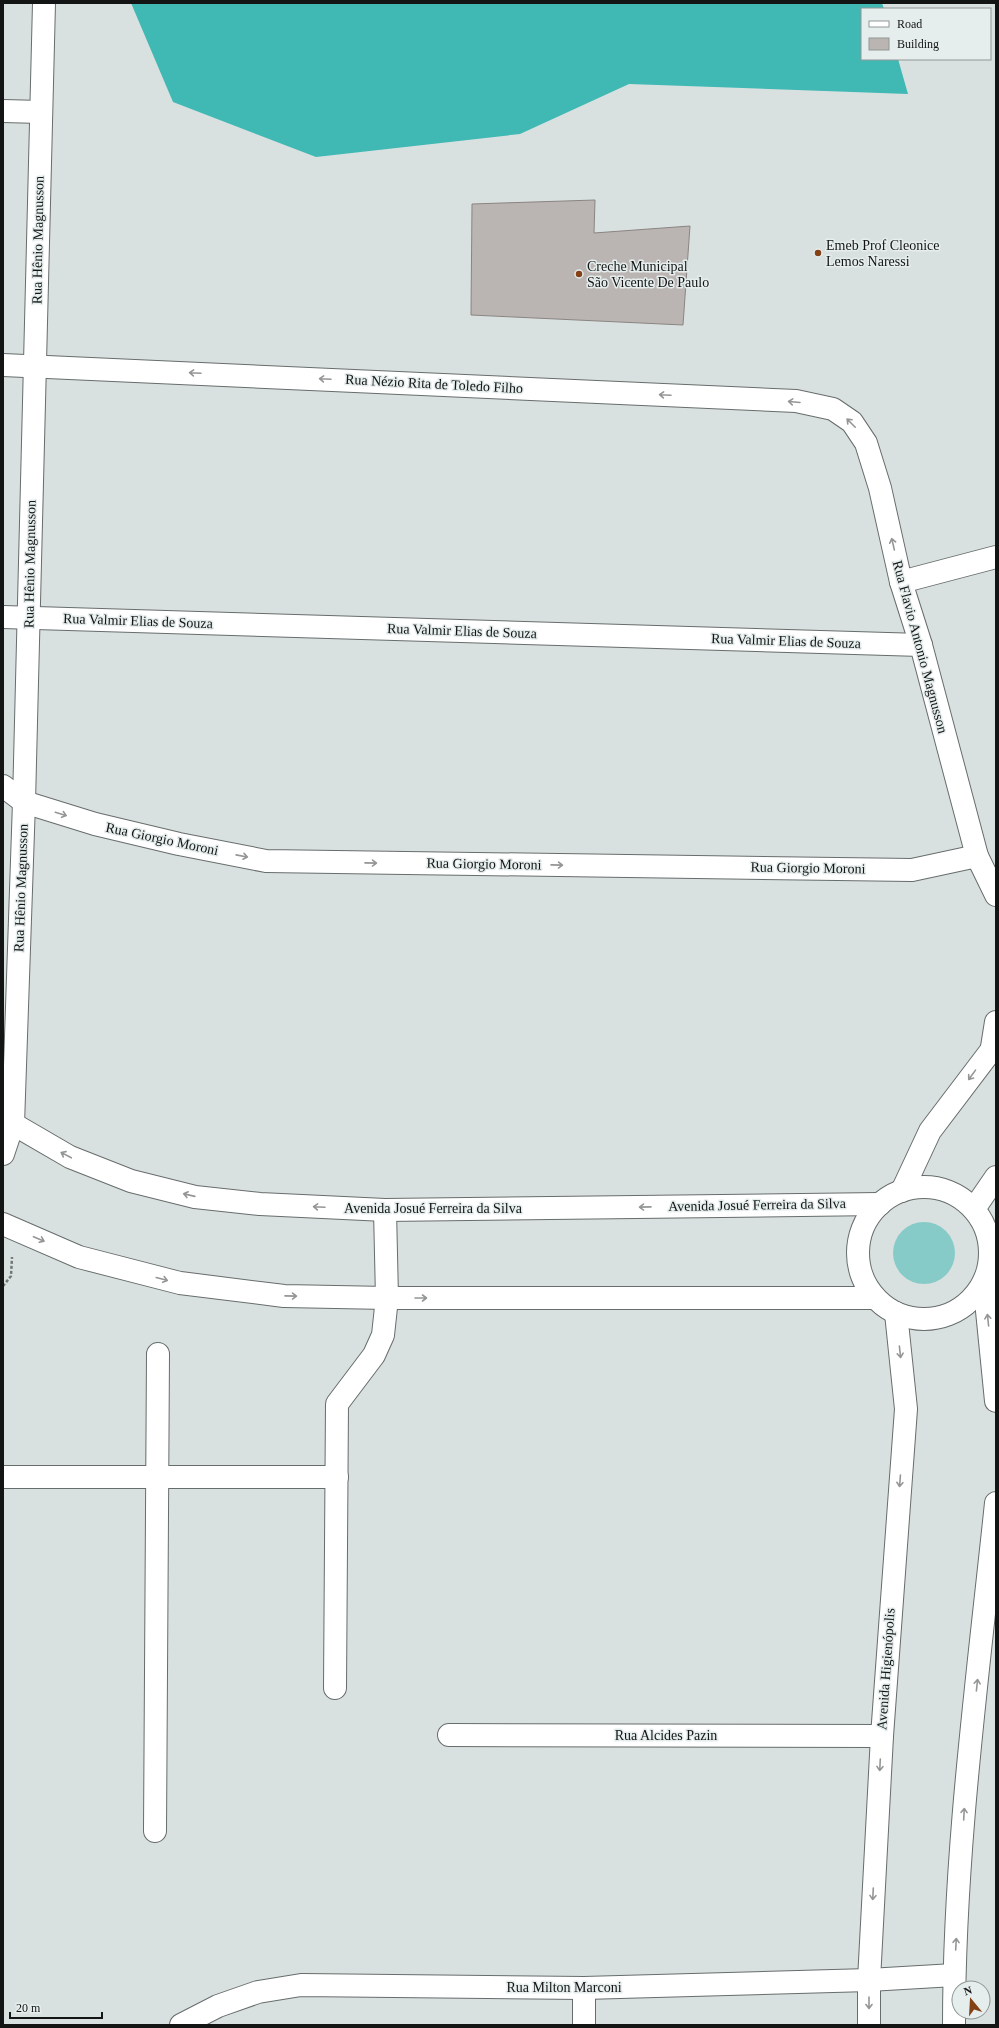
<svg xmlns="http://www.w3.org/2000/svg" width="999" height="2028" viewBox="0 0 999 2028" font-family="'Times New Roman',serif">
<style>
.green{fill:#86cbc8}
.forest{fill:#40b8b4}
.building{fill:#bab5b2;stroke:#8a8582}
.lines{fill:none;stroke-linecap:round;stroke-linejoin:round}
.minor-casing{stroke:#676d6c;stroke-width:24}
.major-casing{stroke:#676d6c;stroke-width:24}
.path{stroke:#737877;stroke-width:2.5;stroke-dasharray:3 2;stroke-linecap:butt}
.minor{stroke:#fff;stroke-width:22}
.major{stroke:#fff;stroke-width:22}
.oneway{stroke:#949695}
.poi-dot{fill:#854116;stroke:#e6eded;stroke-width:1.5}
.labels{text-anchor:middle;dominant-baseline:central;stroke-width:3;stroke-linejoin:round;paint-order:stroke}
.street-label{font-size:14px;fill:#121514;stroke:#e6eded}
.poi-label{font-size:14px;fill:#121514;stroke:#e6eded;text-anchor:start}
</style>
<rect width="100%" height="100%" fill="#d9e0e0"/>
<circle class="green" cx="924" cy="1253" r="31"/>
<path class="forest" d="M131,3H882L884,9H862V59H898L908,94L629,84L520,134L316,157L173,102Z"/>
<path class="building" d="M595,200L594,233L690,226L683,325L471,315L472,204Z"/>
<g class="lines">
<defs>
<g id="minor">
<path d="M3,111L41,112"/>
<path d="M3,365L796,401L833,409L852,422L866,443L880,488L901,582L921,645L977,856L996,895"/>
<path d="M901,582L996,557"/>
<path d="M3,617L921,645"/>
<path d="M3,786L24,802L95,824L179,844L266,861L912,870L977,856"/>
<path d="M992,1047L996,1022"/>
<path d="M13,1124L24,802L44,3"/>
<path d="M991,1256H996"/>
<path d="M3,1477H337"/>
<path d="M335,1688L337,1404L374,1355L383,1335L387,1298"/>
<path d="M449,1735L882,1736"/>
<path d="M155,1831L158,1354"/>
<path d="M584,1988V2025"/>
<path d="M181,2025L218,2006L258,1992L301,1985L584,1988L869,1980L954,1975"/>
</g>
<g id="major">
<path d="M3,1118L70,1157L131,1181L195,1197L260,1204L385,1210L880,1204"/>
<path d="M3,1154L13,1124"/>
<circle cx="924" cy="1253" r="66"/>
<path d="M902,1191L930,1131L996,1044"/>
<path d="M974,1209L996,1177"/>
<path d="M385,1210L387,1298"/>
<path d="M3,1224L79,1257L180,1283L284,1296L387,1298H875"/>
<path d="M984,1281L996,1401"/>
<path d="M869,2025V1980L882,1736L906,1409L896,1313"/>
<path d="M954,2025C954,1850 978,1676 996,1503"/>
</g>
</defs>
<use href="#minor" class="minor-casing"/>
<use href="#major" class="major-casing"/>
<path class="path" d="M3,1286L11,1276L12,1257"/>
<use href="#minor" class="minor"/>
<use href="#major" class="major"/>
</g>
<defs><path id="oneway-shaft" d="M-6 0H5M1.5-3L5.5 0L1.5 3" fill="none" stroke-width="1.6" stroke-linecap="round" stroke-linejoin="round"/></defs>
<g class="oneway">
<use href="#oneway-shaft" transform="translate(195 373) rotate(-177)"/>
<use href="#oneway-shaft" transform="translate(325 379) rotate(-177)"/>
<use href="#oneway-shaft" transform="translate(665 395) rotate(-177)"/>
<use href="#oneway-shaft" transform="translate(794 402) rotate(-175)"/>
<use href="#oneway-shaft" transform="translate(851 423) rotate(-135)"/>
<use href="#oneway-shaft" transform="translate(893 544) rotate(-103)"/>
<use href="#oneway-shaft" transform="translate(61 814) rotate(17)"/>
<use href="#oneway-shaft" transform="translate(242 856) rotate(11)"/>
<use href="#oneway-shaft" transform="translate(371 863) rotate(1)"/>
<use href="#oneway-shaft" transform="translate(557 865) rotate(1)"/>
<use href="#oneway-shaft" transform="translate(972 1075) rotate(126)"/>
<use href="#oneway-shaft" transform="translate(66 1155) rotate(-152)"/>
<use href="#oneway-shaft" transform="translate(189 1195) rotate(-167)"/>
<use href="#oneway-shaft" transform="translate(319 1207) rotate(-177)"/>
<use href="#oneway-shaft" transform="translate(645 1207) rotate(179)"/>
<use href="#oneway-shaft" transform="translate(39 1239) rotate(23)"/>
<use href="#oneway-shaft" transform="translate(162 1279) rotate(15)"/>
<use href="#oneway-shaft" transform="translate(291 1296) rotate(1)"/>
<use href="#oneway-shaft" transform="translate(421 1298)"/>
<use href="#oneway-shaft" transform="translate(988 1320) rotate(-96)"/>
<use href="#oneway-shaft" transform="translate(900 1352) rotate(84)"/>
<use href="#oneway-shaft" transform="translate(900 1481) rotate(94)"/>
<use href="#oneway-shaft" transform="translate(977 1685) rotate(-84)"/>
<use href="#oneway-shaft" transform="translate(880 1765) rotate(93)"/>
<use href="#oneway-shaft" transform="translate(964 1814) rotate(-87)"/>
<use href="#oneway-shaft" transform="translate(873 1894) rotate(93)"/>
<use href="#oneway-shaft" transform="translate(956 1944) rotate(-87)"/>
<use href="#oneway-shaft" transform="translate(869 2003) rotate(90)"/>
</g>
<g class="poi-dot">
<circle cx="818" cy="253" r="4"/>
<circle cx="579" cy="274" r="4"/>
</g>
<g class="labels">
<g class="street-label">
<text transform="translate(38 240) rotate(-89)">Rua Hênio Magnusson</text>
<text transform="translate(434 384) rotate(3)">Rua Nézio Rita de Toledo Filho</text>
<text transform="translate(30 564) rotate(-89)">Rua Hênio Magnusson</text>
<text transform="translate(138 621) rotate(2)">Rua Valmir Elias de Souza</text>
<text transform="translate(462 631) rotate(2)">Rua Valmir Elias de Souza</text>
<text transform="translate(786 641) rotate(2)">Rua Valmir Elias de Souza</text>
<text transform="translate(920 647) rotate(75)">Rua Flavio Antonio Magnusson</text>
<text transform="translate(162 839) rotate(12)">Rua Giorgio Moroni</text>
<text transform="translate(484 864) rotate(1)">Rua Giorgio Moroni</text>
<text transform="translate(808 868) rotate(1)">Rua Giorgio Moroni</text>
<text transform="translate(21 888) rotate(-88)">Rua Hênio Magnusson</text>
<text transform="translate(757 1205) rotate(-1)">Avenida Josué Ferreira da Silva</text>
<text x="433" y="1208">Avenida Josué Ferreira da Silva</text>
<text transform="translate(886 1669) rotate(-86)">Avenida Higienópolis</text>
<text x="666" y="1735">Rua Alcides Pazin</text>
<text x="564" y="1987">Rua Milton Marconi</text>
</g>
<g class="poi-label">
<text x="826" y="245">Emeb Prof Cleonice<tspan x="826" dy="16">Lemos Naressi</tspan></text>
<text x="587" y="266">Creche Municipal<tspan x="587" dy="16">São Vicente De Paulo</tspan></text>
</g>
</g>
<rect width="999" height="2028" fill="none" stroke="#121514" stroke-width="8"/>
<rect x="861" y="8" width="130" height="52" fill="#e6eded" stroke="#919796"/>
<rect x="869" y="21" width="20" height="6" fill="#ffffff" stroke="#919796"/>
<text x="897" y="28" font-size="12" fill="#121514">Road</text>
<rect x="869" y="38" width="20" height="12" fill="#bab5b2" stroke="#919796"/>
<text x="897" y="48" font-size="12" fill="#121514">Building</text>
<g transform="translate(971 2000) rotate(342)"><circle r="19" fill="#e6eded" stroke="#919796"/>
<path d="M0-3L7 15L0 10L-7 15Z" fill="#854116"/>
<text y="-6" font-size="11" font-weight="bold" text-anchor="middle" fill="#121514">N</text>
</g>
<path d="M10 2012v6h92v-6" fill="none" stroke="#121514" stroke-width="2"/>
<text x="16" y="2012" font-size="12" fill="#121514" stroke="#e6eded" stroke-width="3" paint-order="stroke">20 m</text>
</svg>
